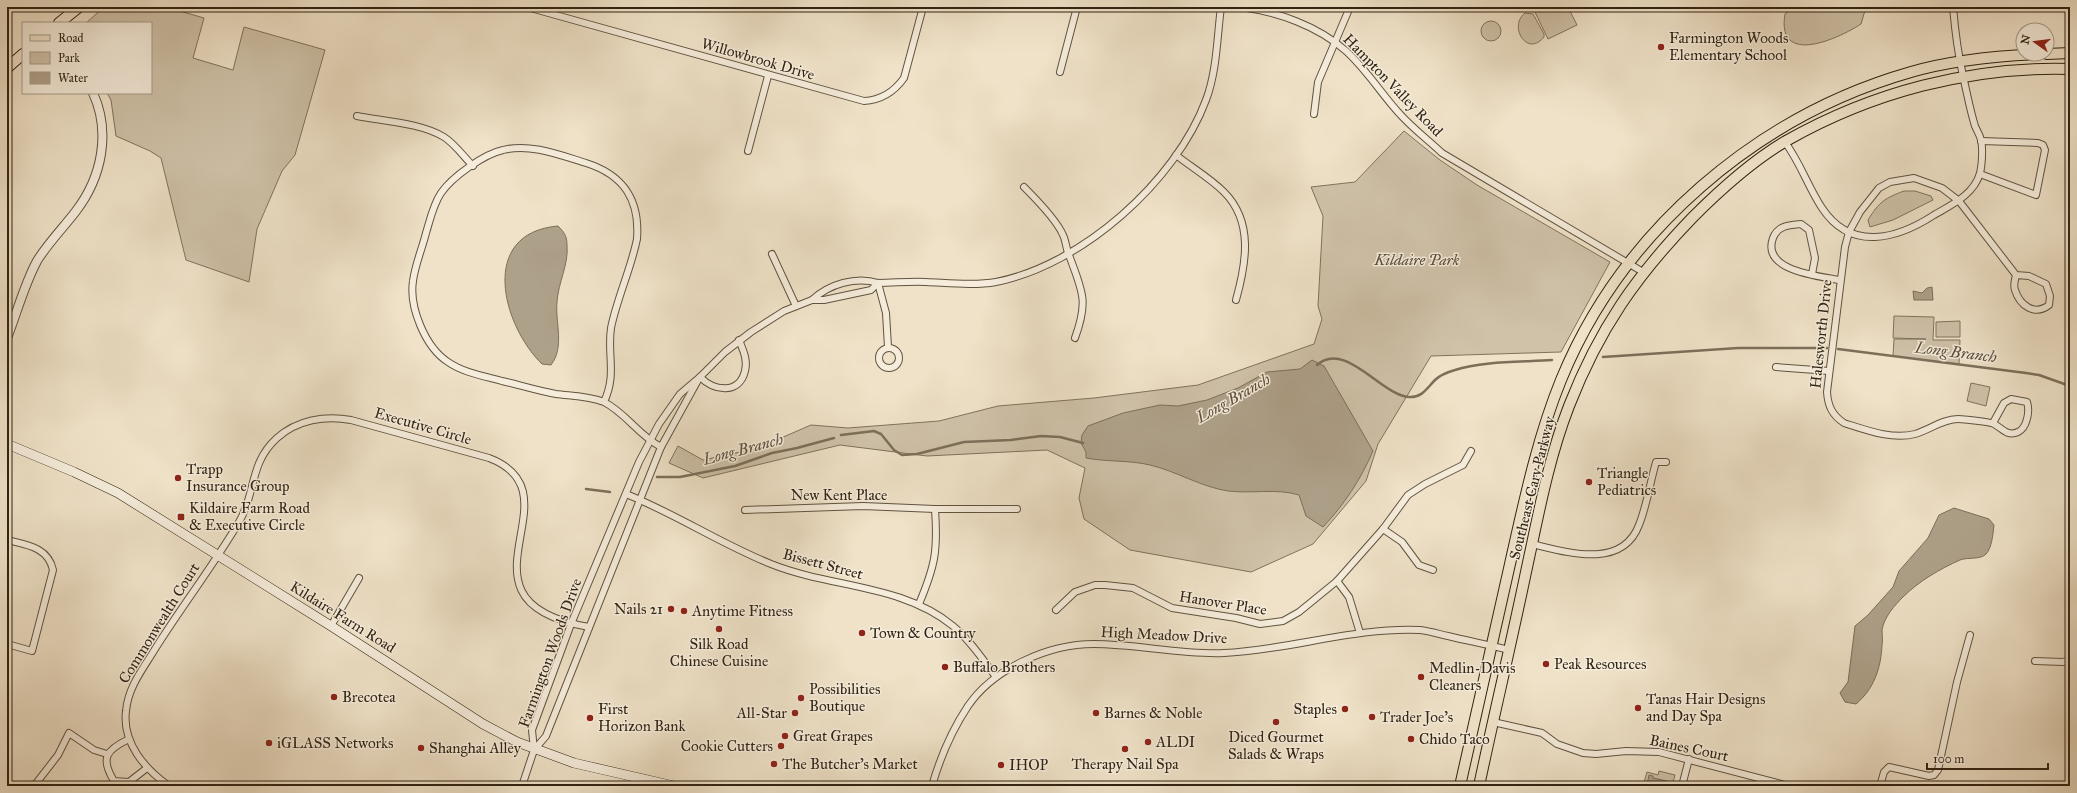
<svg xmlns="http://www.w3.org/2000/svg" width="2077" height="793" viewBox="0 0 2077 793" font-family="'IM FELL Great Primer',serif">
<style>
.green{fill:#cfc2a9;stroke:#80725e}
.water{fill:#aea18a;stroke:#7c6f5a}
.lines{fill:none;stroke-linecap:round;stroke-linejoin:round}
.stream{stroke:#7c6f5a;stroke-width:2.5}
.minor-casing{stroke:#605340;stroke-width:8}
.tertiary-casing{stroke:#605340;stroke-width:10}
.secondary-casing{stroke:#302312;stroke-width:10}
.primary-casing{stroke:#302312;stroke-width:12}
.minor{stroke:#f5ecdb;stroke-width:6}
.tertiary{stroke:#f5ecdb;stroke-width:8}
.secondary{stroke:#f5ecdb;stroke-width:9}
.primary{stroke:#efe2c8;stroke-width:10}
.poi-dot{fill:#8f2418;stroke:#f5ecdb;stroke-width:1.5}
.labels{text-anchor:middle;dominant-baseline:central;stroke-width:3;stroke-linejoin:round;paint-order:stroke}
.poi-label{font-size:15px;fill:#302312;stroke:#f5ecdb;text-anchor:start}
.street-label{font-size:15px;fill:#302312;stroke:#f5ecdb}
.park-label{font-size:15px;font-style:italic;fill:#584b38;stroke:#f5ecdb}
.water-label{font-size:16px;font-style:italic;fill:#5c4f3c;stroke:#f5ecdb}
</style>
<rect width="100%" height="100%" fill="#efe2c8"/>
<filter id="stains"><feTurbulence type="fractalNoise" baseFrequency=".005" numOctaves="4"/><feColorMatrix values="0 0 0 0 .2 0 0 0 0 .09 0 0 0 0 .02 0 0 0 .5 -.17"/></filter>
<radialGradient id="worn" r=".72"><stop offset=".6" stop-color="#630" stop-opacity="0"/><stop offset="1" stop-color="#630" stop-opacity=".3"/></radialGradient>
<g class="green">
<path d="M104,7H166L204,18L193,58L233,70L244,27L325,50L295,155L282,171L257,229L249,282L186,260L161,158L150,151L116,136L111,100L107,93H151V23H86Z"/>
<path d="M1540,7H1568L1577,25L1548,39L1534,10Z"/>
<path d="M1794,7H1866L1861,24C1838,39 1776,67 1785,14Z"/>
<path d="M1525,13L1533,14L1544,34V37C1527,58 1508,26 1525,13Z"/>
<circle cx="1491" cy="31" r="10"/>
<path d="M1404,131L1440,160L1477,185L1610,262L1561,352L1431,356L1378,444L1366,481L1313,544L1251,572L1130,550L1084,519L1079,498L1085,468L1047,450L927,456L840,445L703,478L669,463L678,446L703,460L758,448L811,425L848,428L939,421L998,406L1094,398L1198,385L1314,344L1322,319L1318,306L1323,216L1311,187L1355,182Z"/>
<path d="M1904,191H1915L1931,196L1933,200L1893,220L1870,227L1868,220C1879,202 1885,198 1904,191Z"/>
<path d="M1894,316L1934,317L1933,340H1960L1959,364L1893,356L1894,339H1926L1893,338Z"/>
<path d="M1960,321V337H1936V322Z"/>
<path d="M1971,383L1990,387L1986,406L1967,401Z"/>
<path d="M1659,771L1675,775L1672,786H1643L1647,772L1658,775Z"/>
</g>
<g class="water">
<path d="M558,226C564,232 567,236 567,245C569,264 558,283 557,302C555,322 565,347 551,365L542,364C502,325 478,233 558,226Z"/>
<path d="M1932,287L1933,300H1914L1913,291L1922,293L1927,288Z"/>
<path d="M1312,360L1324,366L1373,451C1361,479 1344,505 1323,527L1306,516L1299,495C1276,488 1252,494 1228,491C1201,487 1176,471 1150,465C1129,460 1107,462 1086,458V452L1081,443L1082,435L1088,426L1123,413L1160,405L1178,406L1207,400L1238,388L1267,372L1300,369Z"/>
<path d="M1954,508L1989,519L1994,525C1993,533 1992,548 1986,554C1981,560 1967,557 1960,560C1940,569 1919,581 1903,597C1895,605 1884,617 1882,630C1882,635 1883,640 1882,645C1881,668 1874,689 1856,704L1845,702L1840,693L1848,682L1855,626L1868,615L1893,587L1899,571L1928,538L1939,515Z"/>
<path d="M1649,775L1653,776V778L1667,781L1666,786L1647,785Z"/>
</g>
<g class="lines">
<g class="stream">
<path d="M1838,349L2026,373L2039,375L2070,386"/>
<path d="M1603,357L1738,348H1827"/>
<path d="M1317,365C1345,340 1381,395 1409,397C1422,398 1427,388 1435,380C1440,375 1448,372 1455,370C1481,361 1523,362 1552,360"/>
<path d="M841,435L874,431L881,434L894,450L902,455L917,454L964,442L1011,440L1041,436L1060,437L1083,443"/>
<path d="M657,477H680L735,466L772,453L797,448L834,438"/>
<path d="M586,489L610,492"/>
</g>
<defs>
<g id="minor">
<path d="M527,7L864,101C882,100 894,92 904,78L923,7"/>
<path d="M1241,7C1278,12 1318,26 1346,51C1366,69 1380,92 1398,112C1411,127 1427,139 1442,153L1643,272"/>
<path d="M1060,72L1077,7"/>
<path d="M1314,114L1318,82L1350,7"/>
<path d="M357,116C383,121 422,123 444,137C455,144 464,157 473,166"/>
<path d="M1785,142C1801,164 1808,187 1822,208C1851,252 1897,239 1934,215C1951,205 1974,195 1980,173C1982,165 1983,148 1981,140C1980,135 1977,131 1975,126C1970,110 1967,93 1963,76C1958,54 1955,30 1953,7"/>
<path d="M748,151L768,76"/>
<path d="M1176,155C1191,167 1210,178 1224,192C1254,222 1246,264 1236,300"/>
<path d="M1980,174L2036,195L2045,150L2043,145L2038,143L1981,141"/>
<path d="M1024,187C1035,198 1057,221 1063,235C1066,241 1066,249 1069,255C1082,291 1089,300 1075,338"/>
<path d="M772,254L796,306"/>
<path d="M1812,274L1815,258L1809,230L1801,224C1790,225 1778,225 1773,238C1761,271 1819,276 1839,280"/>
<path d="M878,283L871,290L824,300H812C829,284 856,276 878,283C894,283 910,281 926,282C949,283 974,286 996,282C1082,265 1176,181 1206,100C1217,71 1217,37 1221,7"/>
<path d="M878,283L886,313L888,347"/>
<circle cx="889" cy="358" r="10"/>
<path d="M1776,367L1829,371"/>
<path d="M700,377C714,391 739,395 745,371C748,360 743,350 739,340"/>
<path d="M604,402C617,374 607,355 611,328C617,298 631,269 637,239C640,200 624,175 586,163C560,155 530,143 503,150C484,154 452,177 441,193C433,205 430,220 426,233C422,249 415,265 413,281C409,307 425,347 448,362C464,373 484,376 502,381C520,385 538,391 556,394C572,396 589,396 604,402C626,413 638,435 661,447"/>
<path d="M1993,423L2004,403L2011,399L2027,402C2030,411 2027,428 2018,432C2007,437 2002,428 1994,424C1991,422 1962,419 1958,419C1943,419 1929,430 1915,434C1892,440 1866,430 1844,423C1832,415 1828,406 1827,392L1845,247L1849,232L1860,212L1879,188L1890,182L1914,178L1942,188L1959,201L2016,275C2015,280 2013,285 2015,290C2020,306 2035,316 2049,305L2050,296L2046,284L2029,276L2016,275"/>
<path d="M626,494C676,514 721,544 771,564C831,588 902,584 953,626C970,640 983,660 996,677"/>
<path d="M745,510L863,506L935,509H1017"/>
<path d="M1383,529L1402,542L1419,565L1433,570"/>
<path d="M7,540C27,545 48,547 53,570L32,651L7,644"/>
<path d="M1532,544C1566,552 1622,570 1639,525C1647,505 1650,483 1656,462H1666"/>
<path d="M1337,581L1349,597L1360,633"/>
<path d="M919,604C935,566 938,551 935,509"/>
<path d="M1056,610L1075,592L1095,585H1105L1133,588L1172,608L1236,618L1260,624L1283,621L1299,612L1337,581L1383,529L1408,495L1425,484L1463,465L1471,451"/>
<path d="M331,626L359,578"/>
<path d="M2035,661L2063,662L2070,660"/>
<path d="M1493,722L1542,733L1557,744L1583,753L1596,754L1626,751L1659,752L1789,786"/>
<path d="M129,739C106,750 100,758 114,781L129,782L147,768"/>
<path d="M534,750L532,730L571,624L639,462L659,424L680,394L700,377L725,352L751,332L784,311L812,300"/>
<path d="M34,786L58,755L69,733L94,750L107,754"/>
<path d="M169,786C145,769 122,743 126,711C128,687 143,669 155,649C182,606 213,566 239,522C256,494 249,463 277,438C297,420 325,415 351,420L489,458C584,494 440,601 589,627"/>
<path d="M522,786L534,750L546,736L661,447L698,380"/>
<path d="M932,786C940,758 952,730 968,706C994,668 1049,644 1094,644C1137,644 1181,655 1224,653C1290,650 1354,627 1420,630C1429,631 1439,634 1448,636C1469,641 1489,645 1509,650"/>
<path d="M1682,786L1689,759"/>
<path d="M1880,786L1884,772L1889,767L1929,776L1934,775L1938,770L1957,682L1970,635"/>
</g>
<path id="tertiary" d="M7,338C17,313 24,285 37,261C48,243 64,227 76,211C102,177 111,132 93,93"/>
<path id="secondary" d="M7,444L74,472L118,493L331,626L483,724L517,742L574,763L674,786"/>
<g id="primary">
<path d="M59,23L79,7"/>
<path d="M2047,54L2070,53"/>
<path d="M7,68L23,54"/>
<path d="M1460,786C1477,712 1493,638 1510,564C1524,502 1537,439 1561,380C1622,231 1757,116 1911,72C1952,60 1996,56 2039,54"/>
<path d="M1479,786C1494,715 1511,644 1526,572C1538,517 1548,460 1569,406C1599,329 1636,276 1693,217C1721,189 1752,161 1786,141C1872,92 1971,66 2070,69"/>
</g>
</defs>
<use href="#minor" class="minor-casing"/>
<use href="#tertiary" class="tertiary-casing"/>
<use href="#secondary" class="secondary-casing"/>
<use href="#primary" class="primary-casing"/>
<use href="#minor" class="minor"/>
<use href="#tertiary" class="tertiary"/>
<use href="#secondary" class="secondary"/>
<use href="#primary" class="primary"/>
</g>
<g class="poi-dot">
<circle cx="1661" cy="47" r="4"/>
<circle cx="178" cy="478" r="4"/>
<circle cx="1589" cy="482" r="4"/>
<rect x="177" y="513" width="8" height="8" rx="2"/>
<circle cx="671" cy="609" r="4"/>
<circle cx="684" cy="611" r="4"/>
<circle cx="719" cy="629" r="4"/>
<circle cx="862" cy="633" r="4"/>
<circle cx="1546" cy="664" r="4"/>
<circle cx="945" cy="667" r="4"/>
<circle cx="1421" cy="677" r="4"/>
<circle cx="334" cy="697" r="4"/>
<circle cx="801" cy="698" r="4"/>
<circle cx="1638" cy="708" r="4"/>
<circle cx="1345" cy="709" r="4"/>
<circle cx="795" cy="713" r="4"/>
<circle cx="1096" cy="713" r="4"/>
<circle cx="1372" cy="717" r="4"/>
<circle cx="590" cy="718" r="4"/>
<circle cx="1276" cy="722" r="4"/>
<circle cx="785" cy="736" r="4"/>
<circle cx="1411" cy="739" r="4"/>
<circle cx="1148" cy="742" r="4"/>
<circle cx="269" cy="743" r="4"/>
<circle cx="781" cy="746" r="4"/>
<circle cx="421" cy="748" r="4"/>
<circle cx="1125" cy="749" r="4"/>
<circle cx="774" cy="764" r="4"/>
<circle cx="1001" cy="765" r="4"/>
</g>
<g class="labels">
<g class="poi-label">
<text x="1669" y="38">Farmington Woods<tspan x="1669" dy="17">Elementary School</tspan></text>
<text x="186" y="469">Trapp<tspan x="186" dy="17">Insurance Group</tspan></text>
<text x="1597" y="473">Triangle<tspan x="1597" dy="17">Pediatrics</tspan></text>
<text x="189" y="508">Kildaire Farm Road<tspan x="189" dy="17">&amp; Executive Circle</tspan></text>
<text x="663" y="609" text-anchor="end">Nails 21</text>
<text x="692" y="611">Anytime Fitness</text>
<text x="870" y="633">Town &amp; Country</text>
<text x="719" y="644" text-anchor="middle">Silk Road<tspan x="719" dy="17">Chinese Cuisine</tspan></text>
<text x="1554" y="664">Peak Resources</text>
<text x="953" y="667">Buffalo Brothers</text>
<text x="1429" y="668">Medlin-Davis<tspan x="1429" dy="17">Cleaners</tspan></text>
<text x="809" y="689">Possibilities<tspan x="809" dy="17">Boutique</tspan></text>
<text x="342" y="697">Brecotea</text>
<text x="1646" y="699">Tanas Hair Designs<tspan x="1646" dy="17">and Day Spa</tspan></text>
<text x="598" y="709">First<tspan x="598" dy="17">Horizon Bank</tspan></text>
<text x="1337" y="709" text-anchor="end">Staples</text>
<text x="787" y="713" text-anchor="end">All-Star</text>
<text x="1104" y="713">Barnes &amp; Noble</text>
<text x="1380" y="717">Trader Joe's</text>
<text x="793" y="736">Great Grapes</text>
<text x="1276" y="737" text-anchor="middle">Diced Gourmet<tspan x="1276" dy="17">Salads &amp; Wraps</tspan></text>
<text x="1419" y="739">Chido Taco</text>
<text x="1156" y="742">ALDI</text>
<text x="277" y="743">iGLASS Networks</text>
<text x="773" y="746" text-anchor="end">Cookie Cutters</text>
<text x="429" y="748">Shanghai Alley</text>
<text x="782" y="764">The Butcher's Market</text>
<text x="1125" y="764" text-anchor="middle">Therapy Nail Spa</text>
<text x="1009" y="765">IHOP</text>
</g>
<g class="street-label">
<text transform="translate(758 59) rotate(16)">Willowbrook Drive</text>
<text transform="translate(1393 85) rotate(46)">Hampton Valley Road</text>
<text transform="translate(1821 334) rotate(-84)">Halesworth Drive</text>
<text transform="translate(423 426) rotate(16)">Executive Circle</text>
<text transform="translate(1532 488) rotate(-76)">Southeast Cary Parkway</text>
<text x="839" y="495">New Kent Place</text>
<text transform="translate(823 564) rotate(15)">Bissett Street</text>
<text transform="translate(1223 603) rotate(9)">Hanover Place</text>
<text transform="translate(343 617) rotate(32)">Kildaire Farm Road</text>
<text transform="translate(159 623) rotate(-58)">Commonwealth Court</text>
<text transform="translate(1164 635) rotate(3)">High Meadow Drive</text>
<text transform="translate(550 653) rotate(-70)">Farmington Woods Drive</text>
<text transform="translate(1689 748) rotate(12)">Baines Court</text>
</g>
<g class="park-label">
<text x="1417" y="260">Kildaire Park</text>
</g>
<g class="water-label">
<text transform="translate(1956 352) rotate(7)">Long Branch</text>
<text transform="translate(1233 398) rotate(-30)">Long Branch</text>
<text transform="translate(743 449) rotate(-15)">Long Branch</text>
</g>
</g>
<rect width="2077" height="793" fill="none" stroke="#efe2c8" stroke-width="24"/>
<rect x="8" y="8" width="2061" height="777" fill="none" stroke="#302312" stroke-width="2"/>
<rect x="12" y="12" width="2053" height="769" fill="none" stroke="#302312"/>
<rect x="22" y="22" width="130" height="72" fill="#f5ecdb" stroke="#a69c8b"/>
<rect x="30" y="35" width="20" height="6" fill="#efe2c8" stroke="#a69c8b"/>
<text x="58" y="42" font-size="12" fill="#302312">Road</text>
<rect x="30" y="52" width="20" height="12" fill="#cfc2a9" stroke="#a69c8b"/>
<text x="58" y="62" font-size="12" fill="#302312">Park</text>
<rect x="30" y="72" width="20" height="12" fill="#aea18a" stroke="#a69c8b"/>
<text x="58" y="82" font-size="12" fill="#302312">Water</text>
<g transform="translate(2035 42) rotate(284)"><circle r="19" fill="#f5ecdb" stroke="#a69c8b"/>
<path d="M0-3L7 15L0 10L-7 15Z" fill="#8f2418"/>
<text y="-6" font-size="11" font-weight="bold" text-anchor="middle" fill="#302312">N</text>
</g>
<path d="M1927 763v6h121v-6" fill="none" stroke="#302312" stroke-width="2"/>
<text x="1933" y="763" font-size="12" fill="#302312" stroke="#f5ecdb" stroke-width="3" paint-order="stroke">100 m</text>
<rect width="100%" height="100%" filter="url(#stains)"/>
<rect width="100%" height="100%" fill="url(#worn)"/>
</svg>
